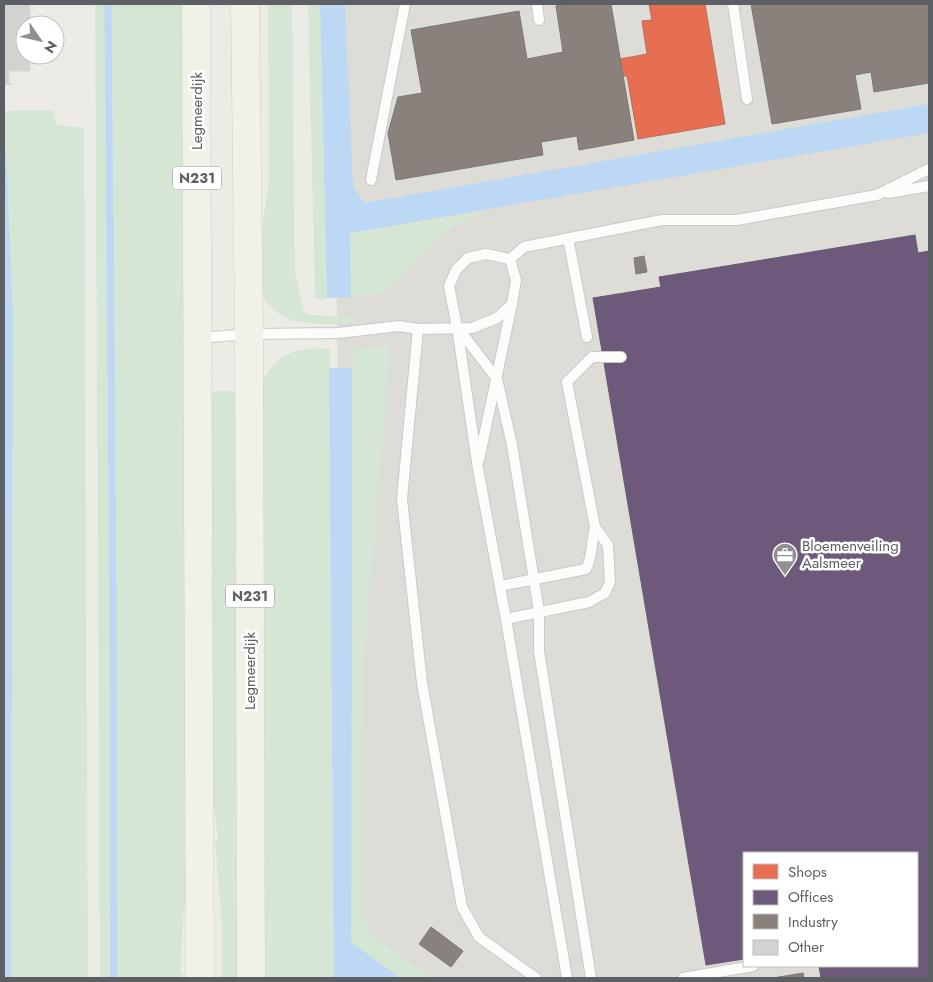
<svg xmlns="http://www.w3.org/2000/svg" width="933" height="982" viewBox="0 0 933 982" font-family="Jost,sans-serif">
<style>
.industrial{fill:#dddcd7;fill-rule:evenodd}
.green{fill:#d5e7d4}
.water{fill:#bcd8f5}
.shops{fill:#e76f51;stroke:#bd6a57}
.offices{fill:#6d597a;stroke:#685b73}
.industry{fill:#8a817c;stroke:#7c7775}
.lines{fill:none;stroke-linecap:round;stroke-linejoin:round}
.stream{stroke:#bcd8f5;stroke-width:7}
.building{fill:#d3d2d0;stroke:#dbdad6}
.service-casing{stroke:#c9c9c9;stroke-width:12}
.primary-casing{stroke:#d2cdb6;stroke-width:29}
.service{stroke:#fcfcfb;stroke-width:10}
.primary{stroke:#f2f1e8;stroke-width:28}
.labels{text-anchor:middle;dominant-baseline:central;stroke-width:5;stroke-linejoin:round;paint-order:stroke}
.shield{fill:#fff;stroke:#8d8f92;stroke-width:1}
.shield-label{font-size:14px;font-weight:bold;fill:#5c5f64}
.street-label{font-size:15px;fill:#5c5f64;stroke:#fff}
.poi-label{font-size:15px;fill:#5c5f64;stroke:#fff;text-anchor:start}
</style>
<rect width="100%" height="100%" fill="#ecebe6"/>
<path class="industrial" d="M334,4H929V978H343ZM744,853H917V966H744Z"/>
<g class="green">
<path d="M95,4H183L187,902L184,905L180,972L183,973L182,978H100Z"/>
<path d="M268,4H292L295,273L304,312L309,315L354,317L358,323C319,323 277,332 259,288L263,222L269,180Z"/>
<path d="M308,4H320L327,298L315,299Z"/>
<path d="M53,110L57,125L84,128L88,978H11L13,314L4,111Z"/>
<path d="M482,211L439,235L400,278L383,292L351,297L350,233Z"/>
<path d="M390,346L363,667L361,913L373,937L432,978H400L351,943L353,350Z"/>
<path d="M330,348L334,978H263L262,383C277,350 298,349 330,348Z"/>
<path d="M208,391H235L238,978H222V925L215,841H218L214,806V774L210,773Z"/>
</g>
<g class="water">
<path d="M320,4H345L353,186L364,203L929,104V133L350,233L351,297L327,298Z"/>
<path d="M4,150H6L13,314L11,978H4Z"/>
<path d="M329,368H352L351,942L400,978H334Z"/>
</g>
<path class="shops" d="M649,4H705L725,124L638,139L627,76H623L620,59L647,54L642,21L652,20Z"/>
<path class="offices" d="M915,235L918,253L929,251V978H821L819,966H917V853H744V959L706,965L593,298L661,287L659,277Z"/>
<g class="industry">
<path d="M566,4H611L634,140L579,150L577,136L541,142L543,155L396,180L388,133L398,97L422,93L411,30L519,11L527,59L563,52L556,6Z"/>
<path d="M751,4H929V83L874,92L871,72L855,75L861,109L772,124Z"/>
<path d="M644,256L647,272L636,274L634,258Z"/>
<path d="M431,927L463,951L451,967L419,944Z"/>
<path d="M803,973L804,978H773Z"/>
</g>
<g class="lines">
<path class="stream" d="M108,4L113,597L114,978"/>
</g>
<path class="building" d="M4,4H30V25H25V55H30V71H9V83L13,84L4,85Z"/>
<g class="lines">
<defs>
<g id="service">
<path d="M537,4L539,20"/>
<path d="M733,4L747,99"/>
<path d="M371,180L405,4"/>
<path d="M888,193L929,186"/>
<path d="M568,238L587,337"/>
<path d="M510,259L486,254L468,258L456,270L449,286L457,327L478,469L506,619L567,978"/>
<path d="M510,259L524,247L662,220H737L877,195L929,169"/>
<path d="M458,328L497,379L512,445L539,611V651L591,978"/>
<path d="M418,329L402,499L422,683L462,907L479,937L536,978"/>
<path d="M199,338L249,334L338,333L399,326L418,329L472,328L497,318L512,304L516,280L510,259"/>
<path d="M479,460L512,304"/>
<path d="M500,586L586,569C593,557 591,541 595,527"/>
<path d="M506,619L589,602L605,593L610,582L608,545L595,527L567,382L592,357H621"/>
<path d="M683,978L753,966"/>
</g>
<g id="primary">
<path d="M196,4L200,978"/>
<path d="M245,4L249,334L251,978"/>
</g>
</defs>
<use href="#service" class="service-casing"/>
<use href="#primary" class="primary-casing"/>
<use href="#service" class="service"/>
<use href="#primary" class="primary"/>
</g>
<defs>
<symbol id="office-pin" viewBox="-11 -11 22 30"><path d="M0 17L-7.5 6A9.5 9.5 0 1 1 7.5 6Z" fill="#8e9092" stroke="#fff"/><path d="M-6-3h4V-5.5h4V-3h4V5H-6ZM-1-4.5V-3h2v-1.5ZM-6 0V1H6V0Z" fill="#fff"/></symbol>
</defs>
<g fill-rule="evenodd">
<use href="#office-pin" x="771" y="541" width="28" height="38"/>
</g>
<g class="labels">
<g class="shield">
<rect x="173" y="166.5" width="48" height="23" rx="4"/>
<rect x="226" y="584.5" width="48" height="23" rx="4"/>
</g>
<g class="shield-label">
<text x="197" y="178">N231</text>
<text x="250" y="596">N231</text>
</g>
<g class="street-label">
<text transform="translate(197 111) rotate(-90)">Legmeerdijk</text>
<text transform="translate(250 671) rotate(-90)">Legmeerdijk</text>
</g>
<g class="poi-label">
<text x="802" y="546">Bloemenveiling<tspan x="802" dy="17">Aalsmeer</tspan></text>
</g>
</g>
<rect width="933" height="982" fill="none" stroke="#5c5f64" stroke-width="10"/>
<rect x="743" y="852" width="175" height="115" fill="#ffffff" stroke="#bebfc1"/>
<rect x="753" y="864" width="25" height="15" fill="#e76f51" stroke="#bebfc1"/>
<text x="788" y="877" font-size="15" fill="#5c5f64">Shops</text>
<rect x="753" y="890" width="25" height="15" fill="#6d597a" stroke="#bebfc1"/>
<text x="788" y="902" font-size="15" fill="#5c5f64">Offices</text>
<rect x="753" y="914" width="25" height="15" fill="#8a817c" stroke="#bebfc1"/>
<text x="788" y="927" font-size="15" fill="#5c5f64">Industry</text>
<rect x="753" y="940" width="25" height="15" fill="#d3d2d0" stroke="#bebfc1"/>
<text x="788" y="952" font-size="15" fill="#5c5f64">Other</text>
<g transform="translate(40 40) rotate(124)"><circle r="24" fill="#ffffff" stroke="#bebfc1"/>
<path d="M0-4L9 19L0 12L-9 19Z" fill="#8e9092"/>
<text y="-8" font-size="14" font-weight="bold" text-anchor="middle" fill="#5c5f64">N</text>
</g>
</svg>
